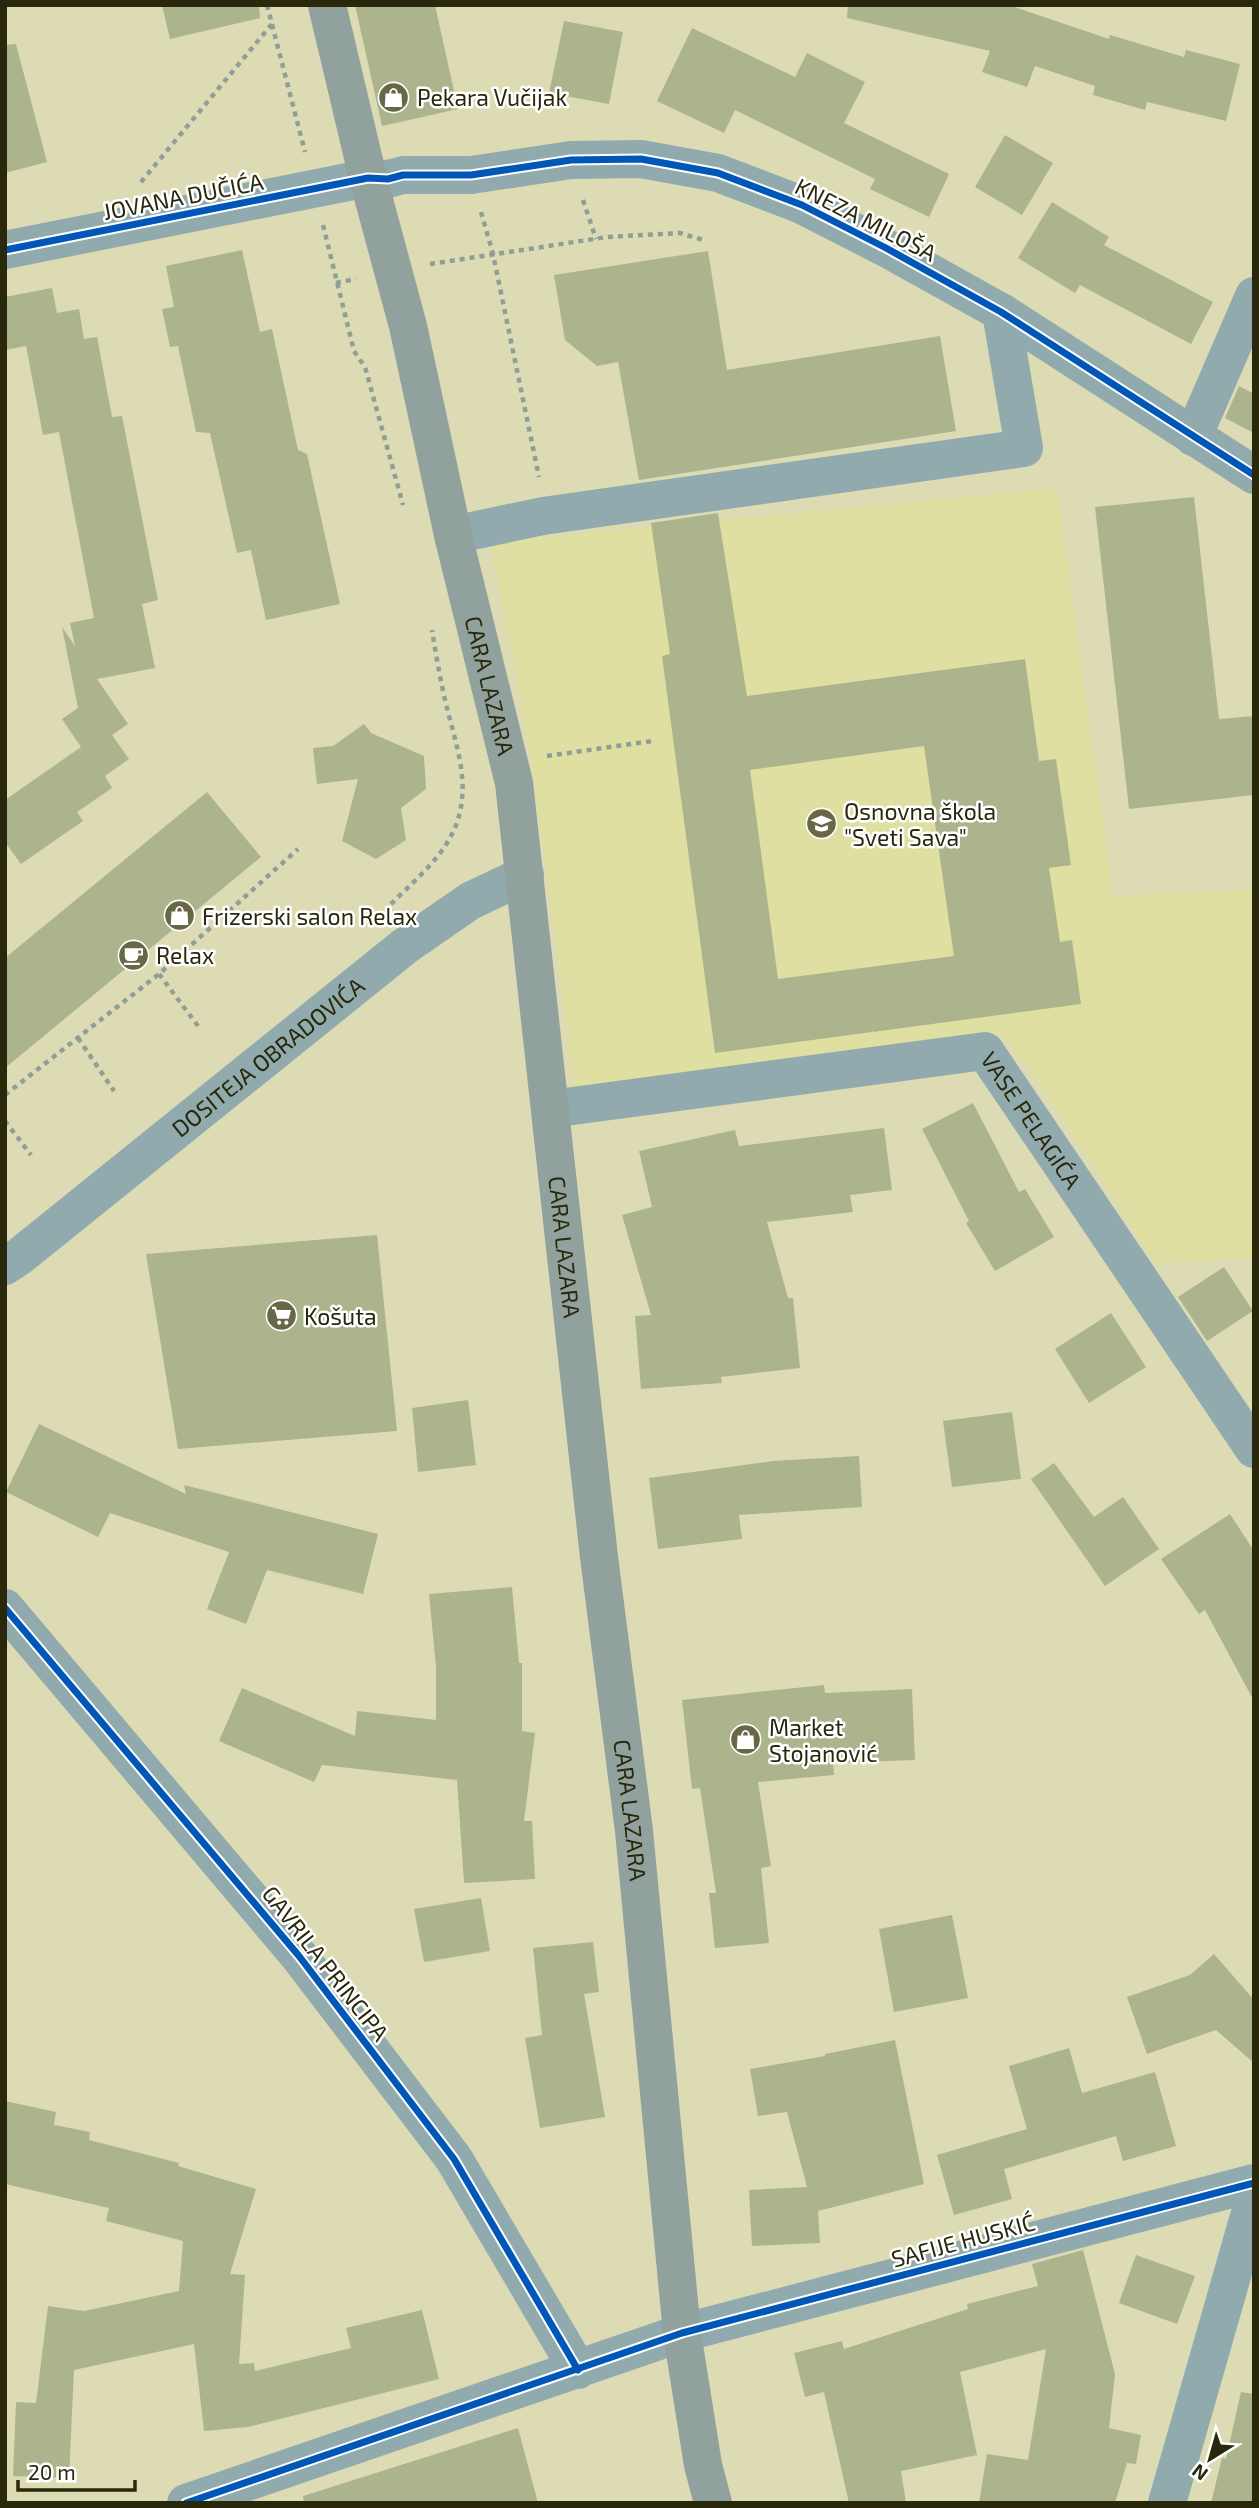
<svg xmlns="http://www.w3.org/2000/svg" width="1259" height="2508" viewBox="0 0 1259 2508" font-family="'Exo 2',sans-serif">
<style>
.built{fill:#e0dfa2}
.building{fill:#acb48e;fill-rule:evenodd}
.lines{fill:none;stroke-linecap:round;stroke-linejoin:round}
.path{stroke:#909e98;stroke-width:4.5;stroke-dasharray:5 5;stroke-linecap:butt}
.minor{stroke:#91aaae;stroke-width:38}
.major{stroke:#90a19e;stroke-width:38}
.cycleway-casing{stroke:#fff;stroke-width:11}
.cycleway{stroke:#0057b8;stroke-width:7}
.labels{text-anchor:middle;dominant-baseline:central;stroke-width:5;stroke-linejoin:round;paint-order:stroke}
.poi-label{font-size:23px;fill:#29280b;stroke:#fff;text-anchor:start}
.street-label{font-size:23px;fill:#29280b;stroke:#fff}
</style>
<rect width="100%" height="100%" fill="#dcdbb4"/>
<path class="built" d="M1057,488L1113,896L1254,890V1257L1156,1264L1038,1081L1003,1036L575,1088L531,758L491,542Z"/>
<g class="building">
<path d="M162,5H259L260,18L170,39Z"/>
<path d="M355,5H435L458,109L382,126Z"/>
<path d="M848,5H1009L1109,39L1110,35L1184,57L1186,50L1240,64L1226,121L1147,102L1145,110L1093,95L1095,86L1035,66L1027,87L982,72L990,51L847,18Z"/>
<path d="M564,21L623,32L609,104L549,93Z"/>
<path d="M692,28L795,77L807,53L865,82L844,123L949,174L929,217L870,189L875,179L735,110L724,133L657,101Z"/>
<path d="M16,44L47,162L5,173V45Z"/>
<path d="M1005,135L1053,163L1022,215L975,187Z"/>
<path d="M1052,202L1109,237L1104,245L1213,302L1191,344L1080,285L1075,293L1018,258Z"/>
<path d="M242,250L260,332L272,329L298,450L307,454L340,604L266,620L251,550L237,553L210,433L196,432L178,346L170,347L162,309L174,307L166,266Z"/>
<path d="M708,251L727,370L940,336L956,431L639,480L618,362L597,366L565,340L554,275Z"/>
<path d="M52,288L57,313L79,309L84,339L97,337L112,417L122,416L158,600L142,604L155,668L97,679L128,724L112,735L129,759L105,776L112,788L77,812L83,821L21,864L5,842V800L81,747L62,719L78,708L62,627L75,646L70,623L94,618L59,432L43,435L26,346L5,350V297Z"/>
<path d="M1239,386L1254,394V433L1225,418Z"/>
<path d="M1194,497L1219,719L1254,716V795L1129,809L1095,507Z"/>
<path d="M718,513L747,696L1025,659L1039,761L1056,759L1071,865L1049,868L1060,942L1072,940L1081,1004L873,1032L872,1030V1032L715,1053L662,656L670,654L651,523ZM924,746L954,956L778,979L750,770Z"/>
<path d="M364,724L371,733L424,756L426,789L401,808L406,840L376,859L342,841L358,779L317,784L313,748L333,746Z"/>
<path d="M207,792L261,857L5,1068V958Z"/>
<path d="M973,1103L1019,1192L1025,1189L1054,1237L995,1271L966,1223L969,1221L922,1129Z"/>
<path d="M884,1128L892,1190L850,1195L853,1212L767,1222L788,1298H793L800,1368L721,1377L722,1383L641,1389L635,1316L651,1315L622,1215L652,1207L639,1151L735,1130L739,1146Z"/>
<path d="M377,1235L397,1431L178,1449L146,1254Z"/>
<path d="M1224,1267L1253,1311L1207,1341L1178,1297Z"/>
<path d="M1111,1313L1146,1367L1089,1403L1055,1349Z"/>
<path d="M468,1400L476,1465L418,1472L412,1408Z"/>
<path d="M1012,1412L1021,1479L952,1487L943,1421Z"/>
<path d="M39,1424L186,1494L184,1485L378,1534L363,1594L267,1570L246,1624L207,1609L229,1552L110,1513L98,1537L6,1492Z"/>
<path d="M859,1456L862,1507L739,1515L742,1539L658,1549L649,1478L773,1461Z"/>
<path d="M1054,1463L1094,1517L1123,1497L1159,1549L1105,1586L1031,1479Z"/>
<path d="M1230,1514L1254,1551V1701L1205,1610L1199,1614L1161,1559Z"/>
<path d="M512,1587L519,1663H522V1731L535,1733L524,1821H532L535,1879L464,1883L457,1780L322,1765L314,1782L219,1741L242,1688L355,1736L357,1711L436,1720V1667L429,1594Z"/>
<path d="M824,1685L825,1693L912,1689L915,1760L833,1763L834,1775L758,1782L771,1866L761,1868L769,1943L715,1948L709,1893H716L700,1788L692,1789L682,1700Z"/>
<path d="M481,1898L490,1951L424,1962L414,1909Z"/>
<path d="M952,1915L968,1998L894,2012L879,1929Z"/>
<path d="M593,1942L599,1992L584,1994L605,2117L540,2128L525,2038L542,2035L533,1948Z"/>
<path d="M1214,1954L1254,2000V2063L1216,2030L1147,2054L1127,1997L1190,1975Z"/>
<path d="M895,2040L924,2184L818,2211L820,2243L752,2246L749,2190L807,2187L787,2112L758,2116L750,2069L825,2056V2054Z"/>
<path d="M1069,2048L1082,2093L1155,2072L1176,2146L1123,2161L1116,2136L1004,2169L1012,2199L954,2215L937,2155L1027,2129L1009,2066Z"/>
<path d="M5,2101L56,2112L54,2125L90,2132L89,2140L179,2163L178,2166L256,2189L230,2274L245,2275L239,2364L254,2363L255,2371L351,2348L346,2328L422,2310L439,2379L248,2427L204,2431L194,2344L74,2370L69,2478L13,2476L16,2402L36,2403L48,2306L84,2311L179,2291L183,2241L106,2221L109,2208L5,2184Z"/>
<path d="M1083,2250L1115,2374L1109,2428L1141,2435L1136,2464L1127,2463L1115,2503H979L987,2454L1028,2460L1046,2349L960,2372L977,2455L901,2471L906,2503H849L824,2392L805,2397L794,2353L842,2341L844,2349L968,2309L967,2304L1038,2286L1032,2264Z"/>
<path d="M1136,2255L1195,2276L1177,2324L1119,2303Z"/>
<path d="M1241,2392L1254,2394V2503H1211L1222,2458L1226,2459Z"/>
<path d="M518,2428L538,2503H304L303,2496Z"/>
</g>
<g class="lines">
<g class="path">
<path d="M267,5L305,152"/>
<path d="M141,182L272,24"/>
<path d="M583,200L596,239"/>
<path d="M481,212L493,254L539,477"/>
<path d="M323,225L354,351L365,367L403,505"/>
<path d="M430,264L607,237L680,233L703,240"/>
<path d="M336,283L356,279"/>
<path d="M547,756L652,741"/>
<path d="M391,904C413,882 441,859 454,830C473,787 456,746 446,704C440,679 436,654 432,630"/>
<path d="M159,974L198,1026"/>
<path d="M78,1038L114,1091"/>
<path d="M5,1095L159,974L298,849"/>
<path d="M5,1121L31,1155"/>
</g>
<g class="minor">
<path d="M5,250L368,178L388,179L403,175H471L571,160L641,159L718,173L802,205L886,248L1001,312L1254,475"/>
<path d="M1193,437L1254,296"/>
<path d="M453,535L543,516L1024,448L1001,312"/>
<path id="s1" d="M550,1109L985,1051L1254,1449"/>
<path id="s2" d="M5,1266L20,1256L405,946L470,901L525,875"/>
<path d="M5,1608L299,1956L454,2159L578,2370"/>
<path d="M186,2503L682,2333L1254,2183"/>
<path d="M1167,2503L1254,2199"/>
</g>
<path class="major" id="s3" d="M327,5L368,178L408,326L453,535L514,783L599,1557L634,1831L682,2333L703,2465L713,2503"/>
<defs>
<g id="cycleway">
<path d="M5,250L368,178L388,179L403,175H471L571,160L641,159L718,173L802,205L886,248L1001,312L1254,475"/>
<path d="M5,1608L299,1956L454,2159L578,2370"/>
<path d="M186,2503L682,2333L1254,2183"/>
</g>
</defs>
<use href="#cycleway" class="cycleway-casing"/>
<use href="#cycleway" class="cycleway"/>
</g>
<defs>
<symbol id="shop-disc" viewBox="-11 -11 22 22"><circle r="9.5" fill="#686746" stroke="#fff"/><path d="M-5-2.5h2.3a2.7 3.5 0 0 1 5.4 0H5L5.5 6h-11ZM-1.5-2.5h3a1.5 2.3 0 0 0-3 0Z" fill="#fff"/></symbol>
<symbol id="school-disc" viewBox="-11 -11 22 22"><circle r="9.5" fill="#686746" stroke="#fff"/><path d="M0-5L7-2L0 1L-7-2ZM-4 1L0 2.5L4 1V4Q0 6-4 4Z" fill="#fff"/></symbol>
<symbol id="cafe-disc" viewBox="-11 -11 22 22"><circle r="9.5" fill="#686746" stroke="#fff"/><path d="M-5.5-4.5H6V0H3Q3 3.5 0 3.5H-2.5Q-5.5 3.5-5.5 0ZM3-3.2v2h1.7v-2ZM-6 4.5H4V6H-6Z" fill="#fff"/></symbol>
<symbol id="supermarket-disc" viewBox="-11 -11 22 22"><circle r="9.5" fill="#686746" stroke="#fff"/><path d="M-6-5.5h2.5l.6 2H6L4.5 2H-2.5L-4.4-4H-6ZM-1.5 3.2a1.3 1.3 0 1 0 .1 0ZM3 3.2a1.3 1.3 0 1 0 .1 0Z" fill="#fff"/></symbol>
</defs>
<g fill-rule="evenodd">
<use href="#shop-disc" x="376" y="80" width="35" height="35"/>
<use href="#school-disc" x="804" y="806" width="35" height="35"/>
<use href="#shop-disc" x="162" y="898" width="35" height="35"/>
<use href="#cafe-disc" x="116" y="938" width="35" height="35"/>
<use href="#supermarket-disc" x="264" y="1298" width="35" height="35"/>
<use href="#shop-disc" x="728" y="1722" width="35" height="35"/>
</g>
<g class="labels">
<g class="poi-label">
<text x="417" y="97">Pekara Vučijak</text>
<text x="844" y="811">Osnovna škola<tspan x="844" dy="26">"Sveti Sava"</tspan></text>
<text x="202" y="916">Frizerski salon Relax</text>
<text x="156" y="955">Relax</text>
<text x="304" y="1316">Košuta</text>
<text x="769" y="1727">Market<tspan x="769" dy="26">Stojanović</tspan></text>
</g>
<g class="street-label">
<text transform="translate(183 196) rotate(-11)">JOVANA DUČIĆA</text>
<text transform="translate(866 219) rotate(27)">KNEZA MILOŠA</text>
<text stroke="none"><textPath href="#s3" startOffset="700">CARA LAZARA</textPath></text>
<text stroke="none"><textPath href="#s2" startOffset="336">DOSITEJA OBRADOVIĆA</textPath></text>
<text stroke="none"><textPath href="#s1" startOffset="522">VASE PELAGIĆA</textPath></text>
<text stroke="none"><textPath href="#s3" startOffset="1267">CARA LAZARA</textPath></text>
<text stroke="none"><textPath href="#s3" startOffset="1834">CARA LAZARA</textPath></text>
<text transform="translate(326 1963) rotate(52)">GAVRILA PRINCIPA</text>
<text transform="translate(963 2240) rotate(-15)">SAFIJE HUSKIĆ</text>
</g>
</g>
<rect width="1259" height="2508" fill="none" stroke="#29280b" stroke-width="14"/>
<g transform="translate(1210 2459) rotate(217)" stroke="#ffffff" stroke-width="5" paint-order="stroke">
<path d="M0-5L12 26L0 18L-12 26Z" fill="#29280b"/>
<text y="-10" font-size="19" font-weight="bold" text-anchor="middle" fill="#29280b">N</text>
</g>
<path d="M18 2480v10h117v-10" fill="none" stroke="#29280b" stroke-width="3.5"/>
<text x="28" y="2480" font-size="21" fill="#29280b" stroke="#ffffff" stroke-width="5" paint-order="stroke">20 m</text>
</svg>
